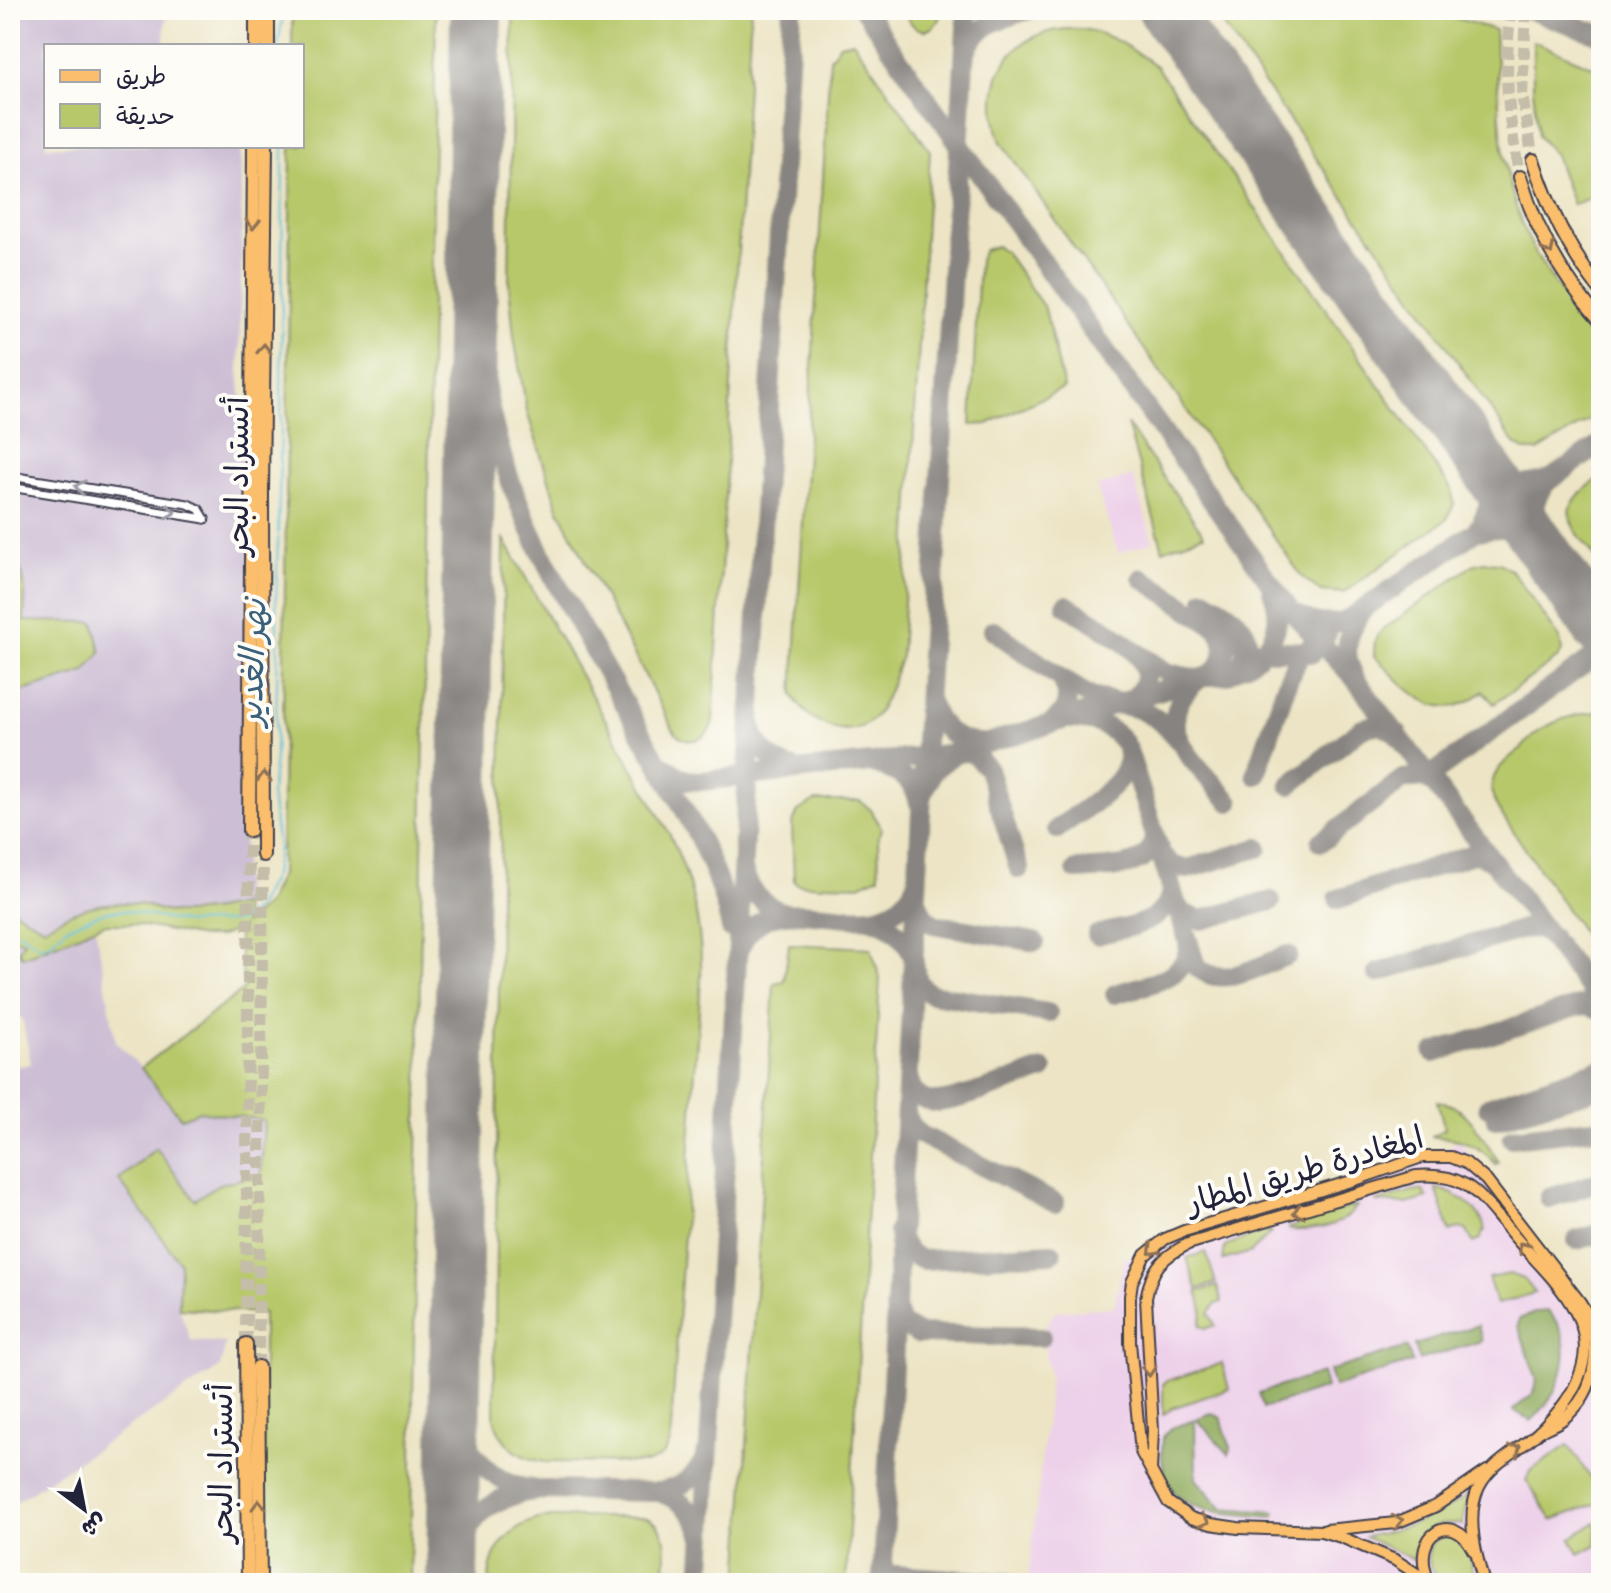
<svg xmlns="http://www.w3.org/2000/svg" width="1611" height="1593" viewBox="0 0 1611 1593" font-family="Caveat,'Playpen Sans Arabic',sans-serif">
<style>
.built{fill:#edd0e9}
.industrial{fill:#ccbed4}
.green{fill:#b7c86a;stroke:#6c7552;stroke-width:2}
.forest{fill:#91ac5e;stroke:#5a674c;stroke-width:2}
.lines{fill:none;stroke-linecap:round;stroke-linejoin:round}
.stream{stroke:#5dbedb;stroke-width:2}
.taxiway{stroke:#878380;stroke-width:20}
.runway{stroke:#878380;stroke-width:52}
.highway-tunnel{stroke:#c4bda9;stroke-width:12;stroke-dasharray:12 6;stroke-linecap:butt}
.street-casing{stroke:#403f50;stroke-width:11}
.primary-casing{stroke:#403f50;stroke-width:14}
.highway-casing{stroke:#403f50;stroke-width:16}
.street{stroke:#fff;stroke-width:7}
.primary{stroke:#fabe6d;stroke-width:10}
.highway{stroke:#fabe6d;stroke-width:12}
.oneway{stroke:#8e7054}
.oneway2{stroke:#9c9ca7}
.labels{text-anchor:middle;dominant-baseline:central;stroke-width:8;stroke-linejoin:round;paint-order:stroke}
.street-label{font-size:32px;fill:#22223b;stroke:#fdfcf7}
.water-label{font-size:34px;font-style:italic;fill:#3a607b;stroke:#fdfcf7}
</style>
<rect width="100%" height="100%" fill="#fdfcf7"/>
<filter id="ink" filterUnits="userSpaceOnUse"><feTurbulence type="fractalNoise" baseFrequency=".0125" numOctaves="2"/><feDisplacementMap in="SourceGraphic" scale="16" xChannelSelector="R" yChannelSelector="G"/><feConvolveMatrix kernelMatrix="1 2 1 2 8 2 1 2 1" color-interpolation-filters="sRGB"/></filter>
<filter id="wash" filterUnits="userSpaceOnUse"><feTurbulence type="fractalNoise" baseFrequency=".006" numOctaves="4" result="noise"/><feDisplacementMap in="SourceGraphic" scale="32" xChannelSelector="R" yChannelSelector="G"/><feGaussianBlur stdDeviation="1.8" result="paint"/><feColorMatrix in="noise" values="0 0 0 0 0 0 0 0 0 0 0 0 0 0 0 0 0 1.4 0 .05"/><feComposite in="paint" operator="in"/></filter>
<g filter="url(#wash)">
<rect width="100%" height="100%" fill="#ece4c4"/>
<g class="built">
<path d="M1133,476L1153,542L1118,553L1097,487Z"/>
<path d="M1459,1140L1601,1327V1583H1028L1050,1382L1044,1346L1046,1325L1056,1311L1114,1307L1124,1258L1433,1159Z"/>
</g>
<g class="industrial">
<path d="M10,10H167L163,46H46V146H240L242,231L239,371L250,494L243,905L200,912L171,913L136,904H111L76,911L44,928L10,908V695L85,672L93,622L23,621L26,585L18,563L10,554Z"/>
<path d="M95,926L116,1042L141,1068L181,1118L199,1111L264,1120L261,1175L219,1184L195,1200L119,1181L180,1263L179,1308L191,1341L226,1343L220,1367L10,1506V1068L31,1064L22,1017H10V937L24,941H66Z"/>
</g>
<g class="green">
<path d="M292,10H436L410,1583H263V1313L179,1308L180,1263L119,1180L156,1148L195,1200L219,1184L261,1175L264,1120L199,1111L181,1118L141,1068L244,989L237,930L218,937H202L133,924H104L23,957L18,951L24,941L10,937V908L44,928C72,909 104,900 139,904C151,906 163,912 175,913C198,914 220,909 243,905L244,924L267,904L281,874L291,146H302V46H292Z"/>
<path d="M513,10H751L713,722C707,741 690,746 675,733L558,508L527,412L514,337L509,285Z"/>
<path d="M902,10H941C940,24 928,37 914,26C909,22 906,15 902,10Z"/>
<path d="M1213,10H1429L1495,30C1500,115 1497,194 1545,269C1560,294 1581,314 1601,335V413L1538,451H1526L1515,444Z"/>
<path d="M1082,29C1112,34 1132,49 1156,66L1452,490L1454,504L1447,519L1343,593L1320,591L1302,577L1001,142C978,78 1012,25 1082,29Z"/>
<path d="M853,41L930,151L901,656C894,674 888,699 876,715C852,746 805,723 793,694L830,58L840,44Z"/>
<path d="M1533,41L1601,70V207L1594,196L1573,205L1555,155L1538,136L1533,89Z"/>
<path d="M996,246L1005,252L1045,309L1064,388L987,424L971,425L979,260L984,250Z"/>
<path d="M1127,424L1204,535L1163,550Z"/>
<path d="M1601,477V565C1572,524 1549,512 1601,477Z"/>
<path d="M504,539L669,833C692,880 703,928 701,980L670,1443L663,1455L649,1463L545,1462C519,1459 501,1444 494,1419Z"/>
<path d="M10,554C29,575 25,596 24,621L94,622L101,652L85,672L10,695Z"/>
<path d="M1483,562L1499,563L1512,571L1560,638L1562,652L1558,658L1494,704L1483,691C1438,731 1405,686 1374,656L1375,640L1382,630L1473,565Z"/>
<path d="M1601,712V959L1500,812C1482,784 1496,767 1519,750C1524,747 1527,741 1532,737C1552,720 1575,713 1601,712Z"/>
<path d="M815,801H860L871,810L882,829L878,837L879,876L859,885L825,884L823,886L798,884L794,881L792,825L798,811Z"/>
<path d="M789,944L871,948L880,978L846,1583H739L774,983L784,981Z"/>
<path d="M1437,1101C1469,1105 1482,1138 1499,1162L1496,1164C1479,1144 1456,1136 1431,1137L1445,1129Z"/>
<path d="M1436,1188C1456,1193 1481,1208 1485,1229L1479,1240L1473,1243L1467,1230L1459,1228L1450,1232Z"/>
<path d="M1416,1190L1423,1191L1428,1198L1407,1204L1375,1202Z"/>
<path d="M1357,1206C1343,1228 1314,1231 1289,1230L1288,1228L1321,1217L1299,1222V1220Z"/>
<path d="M1271,1229L1266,1233H1271L1251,1252L1223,1260L1225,1246Z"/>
<path d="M1206,1252L1216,1283L1197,1289L1187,1258Z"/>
<path d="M1510,1274L1525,1280L1535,1293L1497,1304L1488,1278Z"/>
<path d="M1217,1286L1222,1302L1215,1304L1209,1313L1215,1326L1205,1328L1200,1326L1203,1310L1197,1292Z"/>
<path d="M1222,1363L1229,1389L1172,1408L1163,1415V1384L1167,1381Z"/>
<path d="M1568,1445L1601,1493V1502L1552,1520L1526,1480L1532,1470Z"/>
<path d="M1468,1495L1462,1525C1436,1519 1415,1533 1414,1560L1365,1537C1403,1529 1436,1518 1468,1495Z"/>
<path d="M553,1517H644C674,1527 665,1557 664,1583H489C489,1546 516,1519 553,1517Z"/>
<path d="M1595,1523L1597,1524L1596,1545L1579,1554L1571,1538Z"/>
<path d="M1446,1535L1458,1536L1466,1547L1477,1583H1444C1431,1570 1425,1562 1431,1543Z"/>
</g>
<g class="forest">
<path d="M1548,1311C1580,1345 1561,1393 1531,1421L1513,1410L1532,1395L1537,1381L1518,1326L1519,1319L1537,1312Z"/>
<path d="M1478,1325L1482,1341L1419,1360L1415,1345Z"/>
<path d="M1407,1347L1412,1362L1334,1387L1329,1371Z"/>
<path d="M1322,1373L1326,1388L1263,1408L1259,1393Z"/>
<path d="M1211,1413L1221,1418L1231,1449L1229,1454L1196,1419Z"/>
<path d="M1195,1420L1196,1479L1222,1508L1275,1512L1274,1517C1217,1512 1153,1517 1163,1437L1171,1428Z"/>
</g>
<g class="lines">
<g class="stream">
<path d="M278,46L284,10"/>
<path d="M10,927L41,946L49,944L67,927L107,911H127L187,923L238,922L257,908L274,875L278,848L271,794L275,758L278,649L276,604L281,428L283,146"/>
</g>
<g class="taxiway">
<path d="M864,10L1266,577L1292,612L1355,679L1601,1004"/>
<path d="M1173,10L1177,28"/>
<path d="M1530,10L1601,35"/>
<path d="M966,53C974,24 1004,18 1029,10"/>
<path d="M472,291C479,355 488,419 510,480C540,563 589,640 632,717C669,785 716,852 731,929"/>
<path d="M1478,530L1601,444"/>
<path d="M1479,531C1523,519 1537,543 1560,574"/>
<path d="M1142,578L1216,627"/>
<path d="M1205,599C1226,612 1247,620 1248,647C1270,654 1290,648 1312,653"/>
<path d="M1066,605C1094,624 1177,660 1132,699"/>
<path d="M1296,614C1312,624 1326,625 1344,622L1475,532C1497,503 1491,484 1476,454C1499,483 1514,491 1550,479C1532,497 1529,519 1538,542"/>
<path d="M1216,627L1248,647L1241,666L1226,675L1209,676C1226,661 1230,647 1216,627Z"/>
<path d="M993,630L1060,678C1071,696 1069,711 1052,723"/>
<path d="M1136,652L1168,673L1193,678"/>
<path d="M1354,675C1341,653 1348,633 1361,612"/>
<path d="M1060,678L1091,697L1116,702"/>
<path d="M1199,679C1144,724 1198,765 1230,802"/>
<path d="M928,699C938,725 953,744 983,743"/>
<path d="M1119,705C1146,707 1161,720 1178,740"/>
<path d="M752,726C757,748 772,763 794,769"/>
<path d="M1129,753L1196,966C1222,991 1260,965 1288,955"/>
<path d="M657,762L685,780L701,781L870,763C893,769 914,777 919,803"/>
<path d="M877,762L964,752L973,753L988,769L1019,869"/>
<path d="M1256,775L1288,680L1300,655L1327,634"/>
<path d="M1430,776L1601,652"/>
<path d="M1290,785L1362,728L1381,724L1398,734"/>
<path d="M925,789L934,770L955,753L1247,664C1274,646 1285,622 1272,591"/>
<path d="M1057,829C1082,809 1156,770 1117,735C1103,722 1090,720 1072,719"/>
<path d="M1321,842L1403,779L1422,777L1435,784"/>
<path d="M1160,853L1173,866L1187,869L1258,848"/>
<path d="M743,869C749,892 763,906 785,913"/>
<path d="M1076,870C1106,867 1155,873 1154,832"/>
<path d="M1338,899L1473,854L1482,855L1495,863"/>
<path d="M917,900L923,915L933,924L1035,942"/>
<path d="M1177,906L1185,914L1201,920L1271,901"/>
<path d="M868,918C888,922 905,935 912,955C917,971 913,983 931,994L1048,1013"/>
<path d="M1097,935C1124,927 1168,925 1171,890"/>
<path d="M739,949C773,867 883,963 916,883"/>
<path d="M1377,973L1526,928L1538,929L1551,936"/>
<path d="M1115,994C1142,985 1191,980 1188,943"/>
<path d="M1434,1053L1579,1006L1589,1005L1601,1010"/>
<path d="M908,1075C910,1089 917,1100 932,1102C951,1104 1021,1077 1043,1070"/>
<path d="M1488,1107L1601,1069"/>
<path d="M906,1113L911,1126L921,1135L1055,1203"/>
<path d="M1496,1119L1601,1087"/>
<path d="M1512,1138L1601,1128"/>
<path d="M1549,1198L1601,1181"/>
<path d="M898,1231C902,1246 908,1255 923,1260L1052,1253"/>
<path d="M1577,1240L1601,1233"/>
<path d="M895,1307L901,1324L918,1334L1041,1337"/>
<path d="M455,1410C463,1449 491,1486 533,1489"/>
<path d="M659,1492C681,1488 699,1477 706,1454"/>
<path d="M882,1574L1008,1583"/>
<path d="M453,1583C459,1526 482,1496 541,1490L659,1492C682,1500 695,1511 702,1535"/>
<path d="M701,1583L792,10"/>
<path d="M882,1583L921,812L967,10"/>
</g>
<g class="runway">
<path d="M1164,10L1601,632"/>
<path d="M452,1583L476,10"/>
</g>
</g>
</g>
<g filter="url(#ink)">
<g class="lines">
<g class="highway-tunnel">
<path d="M1511,10C1503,67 1508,121 1520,177"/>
<path d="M1526,10L1522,95L1533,160"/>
<path d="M246,1344L249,831"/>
<path d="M258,1367L263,855"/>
</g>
<defs>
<g id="street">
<path d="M10,476L188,504L199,509L205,519"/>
<path d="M10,487L205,519"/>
</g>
<g id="primary">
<path d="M1151,1470L1153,1431L1146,1298C1152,1268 1161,1258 1188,1244L1416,1176C1468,1172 1479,1195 1510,1231C1531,1257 1560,1282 1575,1311C1600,1356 1573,1399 1541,1430C1521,1450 1492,1461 1479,1487C1465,1515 1476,1555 1484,1583"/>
<path d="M1326,1530L1396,1523L1436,1506L1487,1471"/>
<path d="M1428,1579C1410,1534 1453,1509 1473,1550"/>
<path d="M1431,1583L1395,1560L1341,1537L1321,1531L1238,1528L1211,1524L1191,1518L1168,1502L1141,1452L1130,1343V1296L1132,1282L1145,1255L1165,1239L1184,1231L1355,1180L1422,1157H1451L1466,1163L1486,1180L1580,1302C1604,1338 1599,1391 1563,1419C1557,1424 1548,1427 1540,1431"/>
</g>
<g id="highway">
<path d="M256,46V10"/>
<path d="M268,46V10"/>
<path d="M1533,160C1549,209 1569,251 1601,291"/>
<path d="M1520,177C1536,231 1563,279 1601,321"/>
<path d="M249,831L254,146"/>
<path d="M263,855L262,492L266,146"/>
<path d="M246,1344L248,1583"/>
<path d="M258,1367L260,1583"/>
</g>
</defs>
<use href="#street" class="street-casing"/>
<use href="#primary" class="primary-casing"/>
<use href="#highway" class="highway-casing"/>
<use href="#street" class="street"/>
<use href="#primary" class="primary"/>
<use href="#highway" class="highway"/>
</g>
<defs><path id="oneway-chevron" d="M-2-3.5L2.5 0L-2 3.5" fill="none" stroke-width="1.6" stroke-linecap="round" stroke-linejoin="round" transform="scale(2)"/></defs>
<g class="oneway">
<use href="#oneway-chevron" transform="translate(253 224) rotate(91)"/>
<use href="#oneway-chevron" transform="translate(1549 249) rotate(62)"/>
<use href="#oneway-chevron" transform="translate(264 349) rotate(-89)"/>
<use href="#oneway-chevron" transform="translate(264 777) rotate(-90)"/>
<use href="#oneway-chevron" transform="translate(1298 1212) rotate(163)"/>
<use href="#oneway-chevron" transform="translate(1523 1247) rotate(-130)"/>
<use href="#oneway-chevron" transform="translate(1153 1250) rotate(136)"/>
<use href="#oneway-chevron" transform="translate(1149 1371) rotate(87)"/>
<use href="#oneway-chevron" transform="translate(1516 1449) rotate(-38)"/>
<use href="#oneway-chevron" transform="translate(259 1505) rotate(-91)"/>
<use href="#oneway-chevron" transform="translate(1204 1521) rotate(16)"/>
<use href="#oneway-chevron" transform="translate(1398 1521) rotate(-16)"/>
</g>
<g class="oneway2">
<use href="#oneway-chevron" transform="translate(80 487) rotate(-170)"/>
<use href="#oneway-chevron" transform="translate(170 512) rotate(9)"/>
</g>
</g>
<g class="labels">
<g class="street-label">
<text transform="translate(237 476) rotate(-90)">أتستراد البحر</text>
<text transform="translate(1305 1170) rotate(-16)">المغادرة طريق المطار</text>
<text transform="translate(221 1463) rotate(-90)">أتستراد البحر</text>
</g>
<g class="water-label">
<text transform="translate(252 662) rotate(-88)">نهر الغدير</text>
</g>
</g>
<rect width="1611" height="1593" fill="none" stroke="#fdfcf7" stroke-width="40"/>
<rect x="44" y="44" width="260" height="104" fill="#fdfcf7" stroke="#a5a5ac" stroke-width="2"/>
<rect x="60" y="70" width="40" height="12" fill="#fabe6d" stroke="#a5a5ac" stroke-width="2"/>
<text x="116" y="84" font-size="24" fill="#22223b">طريق</text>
<rect x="60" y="104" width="40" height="24" fill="#b7c86a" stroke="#a5a5ac" stroke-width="2"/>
<text x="116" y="124" font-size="24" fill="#22223b">حديقة</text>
<g transform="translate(84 1509) rotate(148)" stroke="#fdfcf7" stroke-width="6" paint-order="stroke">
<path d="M0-6L14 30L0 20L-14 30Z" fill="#22223b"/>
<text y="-12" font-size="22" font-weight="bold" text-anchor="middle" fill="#22223b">ش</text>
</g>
</svg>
